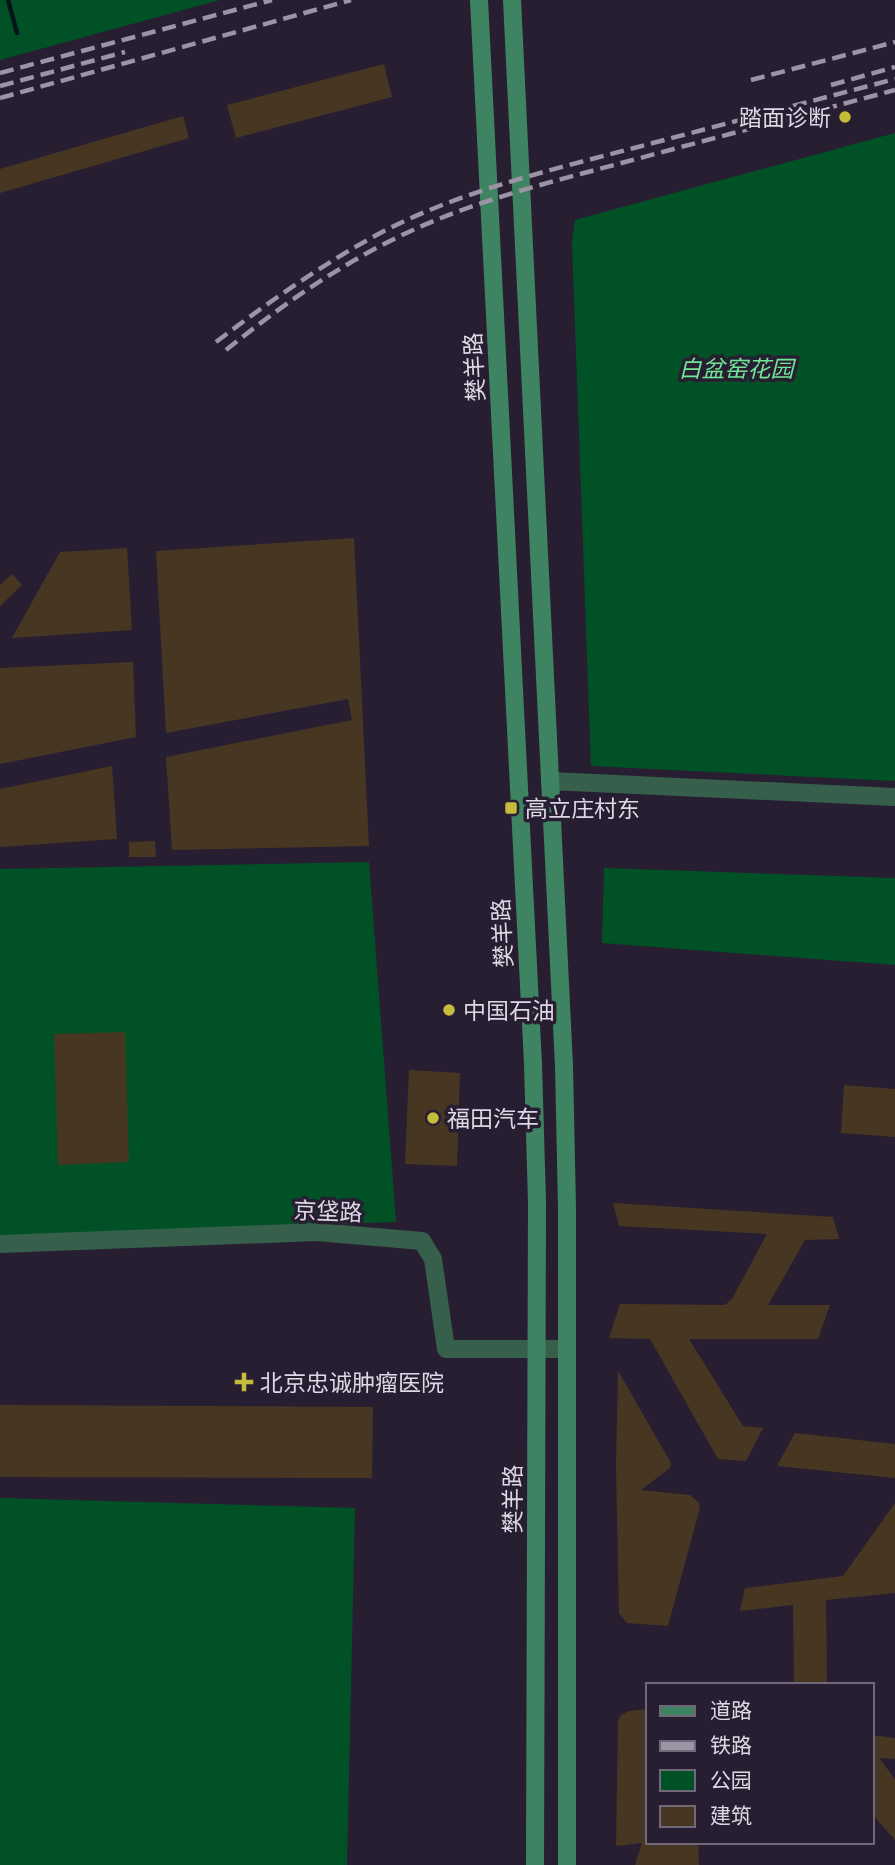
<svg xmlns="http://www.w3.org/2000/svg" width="895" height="1865" viewBox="0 0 895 1865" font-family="'PT Serif','Noto Sans SC',serif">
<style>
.green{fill:#005226}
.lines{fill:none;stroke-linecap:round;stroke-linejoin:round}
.stream{stroke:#06141c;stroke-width:4.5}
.building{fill:#473722}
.minor{stroke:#37604c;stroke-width:18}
.secondary{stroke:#3e8362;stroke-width:18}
.rail{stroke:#9c94a4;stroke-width:4.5;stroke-dasharray:14 7;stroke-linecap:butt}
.poi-dot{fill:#c6bc3c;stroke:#281e32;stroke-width:2.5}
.labels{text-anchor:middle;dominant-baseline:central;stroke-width:7;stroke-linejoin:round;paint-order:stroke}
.poi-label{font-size:23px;fill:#ded7e5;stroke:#281e32;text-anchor:start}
.street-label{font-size:23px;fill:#ded7e5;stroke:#281e32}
.park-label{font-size:23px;font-style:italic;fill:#6fe695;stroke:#281e32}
</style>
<rect width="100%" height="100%" fill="#281e32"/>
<g class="green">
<path d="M0,0H220L0,60Z"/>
<path d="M895,133V781L591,766L572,242L575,220Z"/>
<path d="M369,862L396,1222L0,1236V869Z"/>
<path d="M604,868L895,878V965L602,943Z"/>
<path d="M0,1498L355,1508L347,1865H0Z"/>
</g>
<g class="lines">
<path class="stream" d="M8,0L17,33"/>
</g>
<g class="building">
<path d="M384,64L392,97L236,138L227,105Z"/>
<path d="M183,116L189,138L0,193V169Z"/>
<path d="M354,538L369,846L172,850L166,757L352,720L348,699L166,733L156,551Z"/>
<path d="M127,548L132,630L12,638L60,552Z"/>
<path d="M12,574L22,585L0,606V585Z"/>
<path d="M133,662L136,737L0,764V668Z"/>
<path d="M112,766L117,839L0,847V789Z"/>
<path d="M155,841L156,857H129V842Z"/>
<path d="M125,1032L129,1162L58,1165L54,1034Z"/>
<path d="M409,1070L460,1073L457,1166L405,1164Z"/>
<path d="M844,1085L895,1089V1137L841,1133Z"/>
<path d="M613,1203L833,1217L839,1239L805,1240L768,1305H830L818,1339H689L743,1426L763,1428L746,1461L718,1459L650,1339L609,1338L620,1304L725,1305L732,1299L767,1234L619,1226Z"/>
<path d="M618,1371L671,1463L670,1468L641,1490L690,1495L699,1503L700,1507L668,1626L627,1623L619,1613L616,1466Z"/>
<path d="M0,1405L373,1407L372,1478L0,1477Z"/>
<path d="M795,1433L895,1444V1478L777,1466Z"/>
<path d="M895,1503V1593L826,1600L827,1685H794L793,1605L740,1611L745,1588L843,1576Z"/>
<path d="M648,1709V1842H698L699,1865H635L642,1843L616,1846L618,1721L621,1715L629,1711Z"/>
<path d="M872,1735L895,1738V1759L879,1758L895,1779V1840L872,1814Z"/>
</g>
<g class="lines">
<g class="minor">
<path d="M551,781L895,797"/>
<path d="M0,1244L317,1232L422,1241L433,1259L446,1349H567"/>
</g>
<g class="secondary">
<path d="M479,0L533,1064L537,1202L535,1865"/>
<path d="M512,0L564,1066L567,1208V1865"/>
</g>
<g class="rail">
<path d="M0,73L272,0"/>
<path d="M751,80L895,42"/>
<path d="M831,85L895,67"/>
<path d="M0,86L125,52"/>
<path d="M0,98L351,0"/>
<path d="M216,342C270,301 324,263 384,231C462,191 550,170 634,148C721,125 808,102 895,79"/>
<path d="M226,350C277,309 329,272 388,242C464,203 547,183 629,161C718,137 806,114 895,90"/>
</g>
</g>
<g class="poi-dot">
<circle cx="845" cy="117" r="7"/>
<rect x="504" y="801" width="14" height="14" rx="3.5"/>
<circle cx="449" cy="1010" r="7"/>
<circle cx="433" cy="1118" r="7"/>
<path d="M240.5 1371.5h7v7h7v7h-7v7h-7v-7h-7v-7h7z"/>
</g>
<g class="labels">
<g class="poi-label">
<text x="831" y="117" text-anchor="end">踏面诊断</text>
<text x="525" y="808">高立庄村东</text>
<text x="463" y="1010">中国石油</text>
<text x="447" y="1118">福田汽车</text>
<text x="260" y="1382">北京忠诚肿瘤医院</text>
</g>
<g class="street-label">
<text transform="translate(474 367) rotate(-93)">樊羊路</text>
<text transform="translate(502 933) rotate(-93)">樊羊路</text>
<text transform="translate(328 1211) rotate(2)">京垡路</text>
<text transform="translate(512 1499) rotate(-90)">樊羊路</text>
</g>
<g class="park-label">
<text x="736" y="368">白盆窑花园</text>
</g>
</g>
<rect x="646" y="1683" width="228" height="161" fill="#281e32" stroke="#71687a" stroke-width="2"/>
<rect x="660" y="1706" width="35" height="10" fill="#3e8362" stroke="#71687a" stroke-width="2"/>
<text x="710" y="1718" font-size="21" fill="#ded7e5">道路</text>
<rect x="660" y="1741" width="35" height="10" fill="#9c94a4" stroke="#71687a" stroke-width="2"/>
<text x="710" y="1753" font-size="21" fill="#ded7e5">铁路</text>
<rect x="660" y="1770" width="35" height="21" fill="#005226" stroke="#71687a" stroke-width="2"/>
<text x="710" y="1788" font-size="21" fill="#ded7e5">公园</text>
<rect x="660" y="1806" width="35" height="21" fill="#473722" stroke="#71687a" stroke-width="2"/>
<text x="710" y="1823" font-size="21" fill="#ded7e5">建筑</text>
</svg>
